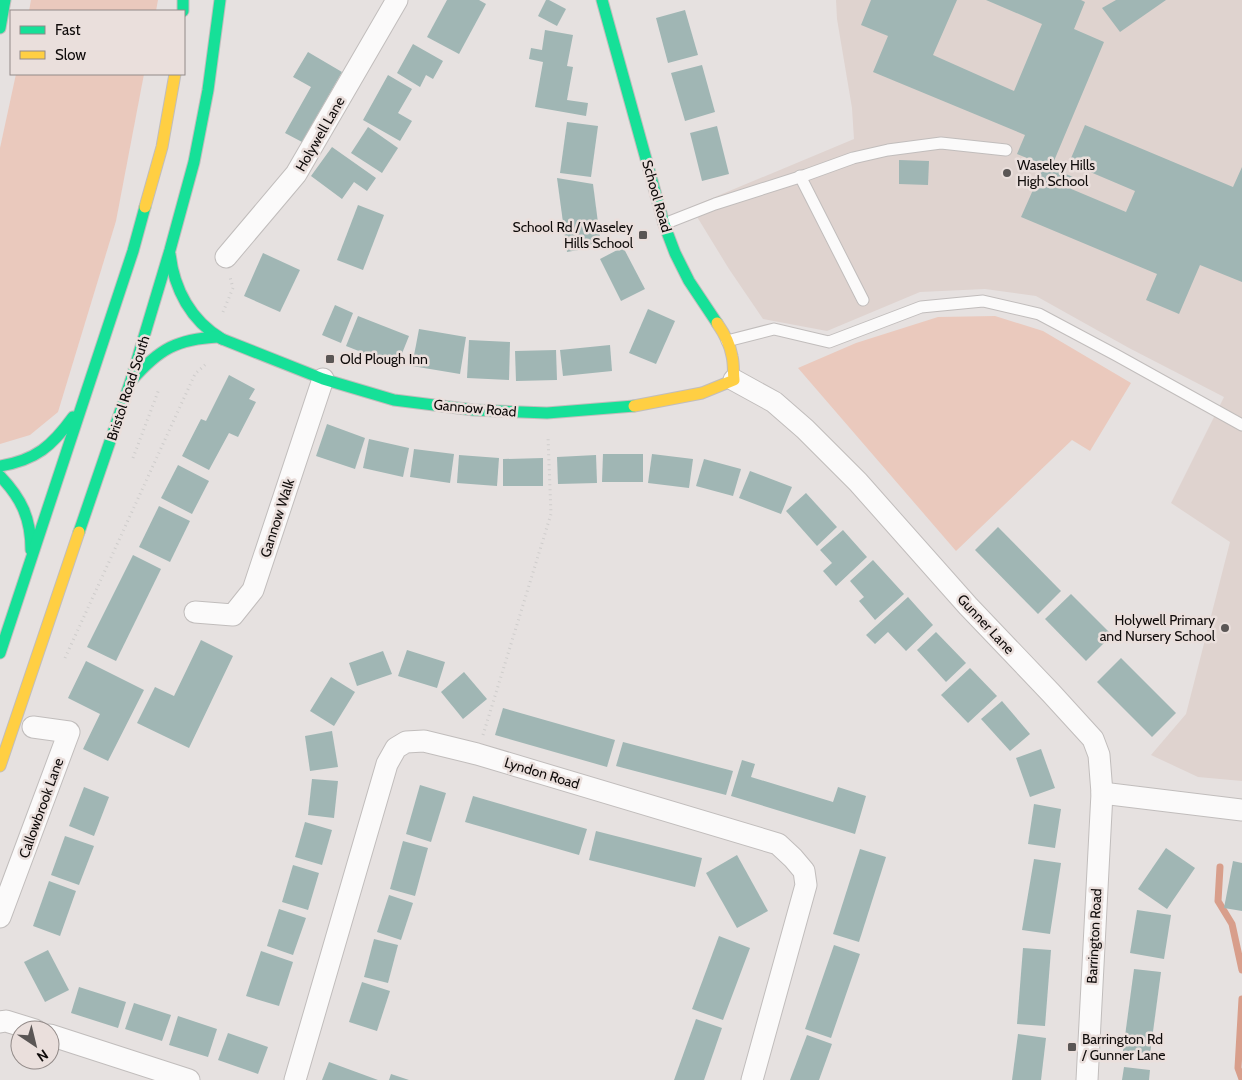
<svg xmlns="http://www.w3.org/2000/svg" width="1242" height="1080" viewBox="0 0 1242 1080" font-family="Cabin,sans-serif">
<style>
.built{fill:#dfd3cf}
.green{fill:#eac9bd}
.lines{fill:none;stroke-linecap:round;stroke-linejoin:round}
.stream{stroke:#d89e8b;stroke-width:7}
.building{fill:#a0b6b4}
.lane-casing{stroke:#c1bdbc;stroke-width:13}
.street-casing{stroke:#c1bdbc;stroke-width:23}
.fast-casing{stroke:#c1bdbc;stroke-width:13}
.slow-casing{stroke:#c1bdbc;stroke-width:13}
.path{stroke:#cfcdcc;stroke-width:3;stroke-dasharray:1 4;stroke-linecap:butt}
.lane{stroke:#fbfafa;stroke-width:11}
.street{stroke:#fbfafa;stroke-width:21}
.fast{stroke:#16e098;stroke-width:11}
.slow{stroke:#ffcf43;stroke-width:11}
.poi-dot{fill:#5a5655;stroke:#eadfdc;stroke-width:2}
.labels{text-anchor:middle;dominant-baseline:central;stroke-width:5;stroke-linejoin:round;paint-order:stroke}
.street-label{font-size:14px;fill:#0f0b0a;stroke:#eadfdc}
.poi-label{font-size:14px;fill:#0f0b0a;stroke:#eadfdc;text-anchor:start}
</style>
<rect width="100%" height="100%" fill="#e6e1e0"/>
<path class="built" d="M836,0H1242V781L1198,777L1151,755L1186,714L1230,542L1171,503L1224,397L1129,348L1036,296L985,289L920,292L827,331L763,319L729,269L691,207L854,139L852,108L837,19Z"/>
<g class="green">
<path d="M31,0H158L156,11H29Z"/>
<path d="M16,74H144L116,221L58,412L30,435L0,444V148Z"/>
<path d="M995,316L1043,331L1131,383L1090,451L1072,440L956,551L798,368L856,343L938,317Z"/>
</g>
<g class="lines">
<g class="stream">
<path d="M1220,867L1218,901L1232,924L1242,970"/>
<path d="M1242,999L1238,1068L1242,1079"/>
</g>
</g>
<g class="building">
<path d="M447,0H479L486,4L459,54L427,37Z"/>
<path d="M546,0H549L566,9L557,26L538,16Z"/>
<path d="M871,0H957L933,55L1014,91L1042,24L986,0H1081L1085,2L1074,29L1104,42L1051,168L1073,177L1069,188L1126,212L1135,191L1069,163L1085,125L1233,187L1242,167V282L1200,265L1179,314L1146,300L1157,274L1021,217L1044,165L1017,154L1025,135L873,72L888,36L861,25Z"/>
<path d="M1116,0H1166L1120,32L1102,8Z"/>
<path d="M685,10L698,55L668,63L656,18Z"/>
<path d="M545,30L573,35L567,66L573,67L567,100L588,103L586,116L535,107L543,62L529,59L531,48L542,50Z"/>
<path d="M413,44L443,61L433,79L426,75L420,87L397,73Z"/>
<path d="M308,52L342,72L302,142L285,133L311,87L293,77Z"/>
<path d="M702,65L715,112L685,121L671,73Z"/>
<path d="M388,75L412,89L398,113L412,121L400,141L363,120Z"/>
<path d="M567,122L598,126L591,177L560,173Z"/>
<path d="M717,126L729,174L702,181L690,133Z"/>
<path d="M368,127L398,148L382,173L351,153Z"/>
<path d="M332,147L376,178L367,191L354,182L342,199L311,176Z"/>
<path d="M899,160L929,161L928,185L899,184Z"/>
<path d="M557,178L593,184L601,246L567,252Z"/>
<path d="M358,205L384,215L363,270L337,260Z"/>
<path d="M623,247L645,289L621,301L600,259Z"/>
<path d="M263,253L300,270L280,312L244,296Z"/>
<path d="M335,305L353,313L341,343L322,335Z"/>
<path d="M648,309L675,321L656,364L629,353Z"/>
<path d="M358,316L409,336L397,366L346,346Z"/>
<path d="M419,329L466,337L460,374L412,366Z"/>
<path d="M469,340L510,342L509,380L467,378Z"/>
<path d="M610,345L612,371L563,376L560,350Z"/>
<path d="M556,350L557,380L516,381L515,351Z"/>
<path d="M229,375L255,389L249,399L256,402L238,437L229,433L209,470L182,456L201,419L206,421Z"/>
<path d="M327,424L365,438L355,469L316,456Z"/>
<path d="M369,439L409,448L403,477L363,468Z"/>
<path d="M414,449L454,454L450,483L410,477Z"/>
<path d="M603,454H643V482H602Z"/>
<path d="M652,454L693,459L689,488L648,483Z"/>
<path d="M459,455L499,458L497,486L457,483Z"/>
<path d="M596,455L597,483L558,484L557,457Z"/>
<path d="M543,458V486H503V459Z"/>
<path d="M704,459L741,469L733,496L696,486Z"/>
<path d="M178,465L209,481L192,514L161,498Z"/>
<path d="M750,471L792,487L781,514L739,498Z"/>
<path d="M806,493L837,527L817,546L786,511Z"/>
<path d="M159,506L190,521L170,562L139,547Z"/>
<path d="M998,527L1061,591L1038,614L975,550Z"/>
<path d="M843,530L867,557L836,586L823,571L832,563L820,550Z"/>
<path d="M133,555L161,569L116,661L87,647Z"/>
<path d="M873,560L904,594L875,620L859,601L864,597L850,581Z"/>
<path d="M1071,594L1112,635L1086,661L1045,619Z"/>
<path d="M908,597L933,625L906,651L888,632L875,644L866,635Z"/>
<path d="M936,632L966,663L946,682L917,650Z"/>
<path d="M201,640L233,656L189,748L137,723L155,687L174,696Z"/>
<path d="M407,650L445,662L437,688L398,676Z"/>
<path d="M383,651L392,674L357,686L349,663Z"/>
<path d="M1121,658L1176,713L1152,737L1097,682Z"/>
<path d="M86,661L144,690L108,761L83,749L100,714L68,698Z"/>
<path d="M970,668L997,696L968,723L941,695Z"/>
<path d="M464,672L487,699L463,719L441,692Z"/>
<path d="M331,677L355,692L334,726L310,711Z"/>
<path d="M1002,701L1030,734L1010,751L981,719Z"/>
<path d="M503,708L615,740L607,767L495,735Z"/>
<path d="M332,731L338,767L310,771L305,736Z"/>
<path d="M623,742L733,771L726,795L616,766Z"/>
<path d="M1041,749L1055,788L1030,797L1016,758Z"/>
<path d="M742,760L755,764L751,777L833,802L838,787L866,796L855,834L731,796Z"/>
<path d="M312,779L338,781L334,818L308,815Z"/>
<path d="M420,785L446,793L431,842L406,834Z"/>
<path d="M84,787L109,797L94,836L69,826Z"/>
<path d="M473,796L587,829L579,855L465,822Z"/>
<path d="M1034,804L1061,809L1055,848L1028,844Z"/>
<path d="M305,822L332,830L322,865L295,857Z"/>
<path d="M596,831L702,858L695,887L589,860Z"/>
<path d="M65,836L94,846L79,885L51,875Z"/>
<path d="M403,841L428,848L415,896L390,889Z"/>
<path d="M1166,848L1195,868L1167,909L1138,889Z"/>
<path d="M860,849L886,857L859,942L833,934Z"/>
<path d="M737,855L768,911L737,928L706,873Z"/>
<path d="M1034,859L1061,863L1050,934L1022,930Z"/>
<path d="M1233,861L1242,863V911L1224,908Z"/>
<path d="M293,865L319,873L308,910L282,902Z"/>
<path d="M49,881L76,891L60,936L33,926Z"/>
<path d="M389,895L413,903L401,940L377,932Z"/>
<path d="M279,909L306,918L293,955L267,946Z"/>
<path d="M1137,910L1171,915L1164,959L1130,953Z"/>
<path d="M719,936L750,948L723,1020L692,1009Z"/>
<path d="M374,939L398,945L388,983L364,977Z"/>
<path d="M834,945L860,954L831,1038L805,1029Z"/>
<path d="M1023,948L1051,950L1045,1026L1017,1024Z"/>
<path d="M48,950L69,990L45,1002L24,962Z"/>
<path d="M261,951L293,962L279,1006L246,996Z"/>
<path d="M1134,969L1161,972L1150,1054L1123,1051Z"/>
<path d="M362,982L390,991L377,1031L349,1022Z"/>
<path d="M79,987L126,1002L118,1028L71,1013Z"/>
<path d="M134,1003L171,1015L162,1041L125,1029Z"/>
<path d="M178,1016L217,1029L208,1057L169,1045Z"/>
<path d="M696,1019L722,1028L704,1080H674Z"/>
<path d="M228,1033L268,1047L258,1074L218,1060Z"/>
<path d="M1018,1034L1046,1038L1041,1080H1012Z"/>
<path d="M807,1035L832,1044L819,1080H790Z"/>
<path d="M329,1062L378,1080H322Z"/>
<path d="M1124,1067L1150,1070L1149,1080H1122Z"/>
<path d="M391,1074L409,1080H389Z"/>
</g>
<g class="lines">
<defs>
<g id="lane">
<path d="M800,176L863,300"/>
<path d="M664,224L715,204L806,175L853,158L888,150L941,143L1006,150"/>
<path d="M727,341L774,329L829,342L921,307L983,301L1039,314L1116,355L1242,425"/>
</g>
<g id="street">
<path d="M226,257L296,174L397,0"/>
<path d="M734,380L774,402L805,429L858,482L968,606L1051,693L1093,739L1099,755L1102,793L1087,1080"/>
<path d="M195,612L233,615L253,590L323,379"/>
<path d="M1102,793L1242,810"/>
<path d="M0,917L69,732L33,727"/>
<path d="M0,1022L6,1021L35,1030"/>
<path d="M50,1035L189,1080"/>
<path d="M295,1080L387,764L396,748L406,742L424,741L477,754L778,844L793,858L804,871L806,885L752,1080"/>
</g>
<g id="fast">
<path d="M183,0V11"/>
<path d="M602,0L664,224L675,253L689,281L717,323"/>
<path d="M0,28L5,0"/>
<path d="M170,254C174,289 191,321 222,339"/>
<path d="M222,339L323,379L394,400L474,410L547,413L634,406"/>
<path d="M132,380C159,349 177,339 218,337"/>
<path d="M0,466C36,460 52,446 73,417"/>
<path d="M0,476C22,499 31,519 31,550"/>
<path d="M79,532L131,380L170,250L194,162L208,90L220,0"/>
<path d="M0,653L133,251L145,207"/>
</g>
<g id="slow">
<path d="M145,207L162,147L175,74"/>
<path d="M634,406L702,393L734,380C733,372 734,364 732,356C730,344 724,333 717,323"/>
<path d="M0,766L79,532"/>
</g>
</defs>
<use href="#lane" class="lane-casing"/>
<use href="#street" class="street-casing"/>
<use href="#fast" class="fast-casing"/>
<use href="#slow" class="slow-casing"/>
<g class="path">
<path d="M223,312L233,288L230,277"/>
<path d="M133,458L159,389"/>
<path d="M65,658L195,374L207,363"/>
<path d="M483,735L551,514L548,437"/>
</g>
<use href="#lane" class="lane"/>
<use href="#street" class="street"/>
<use href="#fast" class="fast"/>
<use href="#slow" class="slow"/>
</g>
<g class="poi-dot">
<circle cx="1007" cy="173" r="5"/>
<rect x="638" y="230" width="10" height="10" rx="2.5"/>
<rect x="325" y="354" width="10" height="10" rx="2.5"/>
<circle cx="1225" cy="628" r="5"/>
<rect x="1067" y="1042" width="10" height="10" rx="2.5"/>
</g>
<g class="labels">
<g class="street-label">
<text transform="translate(320 134) rotate(-60)">Holywell Lane</text>
<text transform="translate(657 196) rotate(74)">School Road</text>
<text transform="translate(128 388) rotate(-72)">Bristol Road South</text>
<text transform="translate(475 408) rotate(5)">Gannow Road</text>
<text transform="translate(277 518) rotate(-72)">Gannow Walk</text>
<text transform="translate(986 624) rotate(47)">Gunner Lane</text>
<text transform="translate(542 773) rotate(17)">Lyndon Road</text>
<text transform="translate(41 808) rotate(-70)">Callowbrook Lane</text>
<text transform="translate(1094 936) rotate(-87)">Barrington Road</text>
</g>
<g class="poi-label">
<text x="1017" y="165">Waseley Hills<tspan x="1017" dy="16">High School</tspan></text>
<text x="633" y="227" text-anchor="end">School Rd / Waseley<tspan x="633" dy="16">Hills School</tspan></text>
<text x="340" y="359">Old Plough Inn</text>
<text x="1215" y="620" text-anchor="end">Holywell Primary<tspan x="1215" dy="16">and Nursery School</tspan></text>
<text x="1082" y="1039">Barrington Rd<tspan x="1082" dy="16">/ Gunner Lane</tspan></text>
</g>
</g>
<rect x="10" y="10" width="175" height="65" fill="#eadfdc" stroke="#928a88"/>
<rect x="20" y="26" width="25" height="8" fill="#16e098" stroke="#928a88"/>
<text x="55" y="35" font-size="15" fill="#0f0b0a">Fast</text>
<rect x="20" y="51" width="25" height="8" fill="#ffcf43" stroke="#928a88"/>
<text x="55" y="60" font-size="15" fill="#0f0b0a">Slow</text>
<g transform="translate(35 1045) rotate(145)"><circle r="24" fill="#eadfdc" stroke="#928a88"/>
<path d="M0-4L9 19L0 12L-9 19Z" fill="#5a5655"/>
<text y="-8" font-size="14" font-weight="bold" text-anchor="middle" fill="#0f0b0a">N</text>
</g>
</svg>
